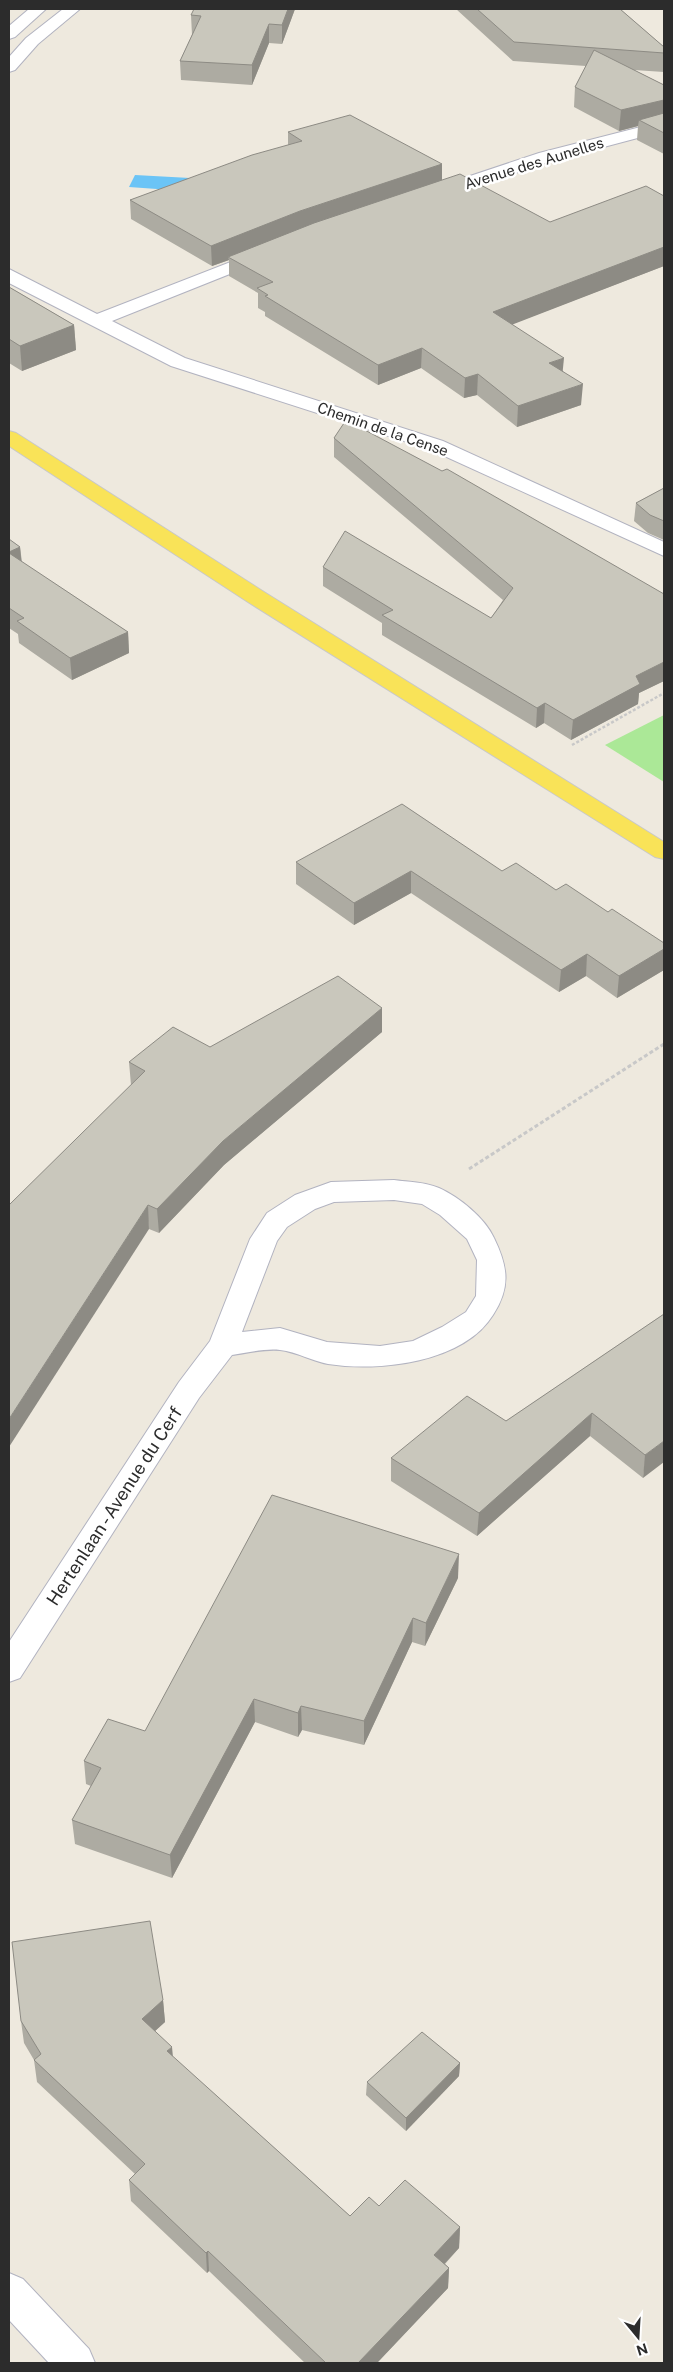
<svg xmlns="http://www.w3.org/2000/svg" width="673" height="2372" viewBox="0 0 673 2372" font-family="'Public Sans',sans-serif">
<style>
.green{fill:#abe897}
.water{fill:#6bc4f6}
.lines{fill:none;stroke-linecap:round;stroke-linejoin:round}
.minor-casing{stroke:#b2b3c0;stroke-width:2}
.major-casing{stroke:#c8c8c8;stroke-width:2}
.path-far1{stroke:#c8c8c8;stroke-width:2.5;stroke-dasharray:3 2;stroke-linecap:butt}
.path{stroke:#c8c8c8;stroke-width:3;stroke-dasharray:4 2.5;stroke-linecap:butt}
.minor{fill:#fff;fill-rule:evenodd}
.major{fill:#f9e358;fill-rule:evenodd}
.wall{fill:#adaba2}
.shaded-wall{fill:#8d8b84}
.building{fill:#c9c7bc;stroke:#8d8b84}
.labels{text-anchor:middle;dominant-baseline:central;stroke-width:5;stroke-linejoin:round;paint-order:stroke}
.far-street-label{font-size:15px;fill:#2c2c2c;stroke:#fff}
.street-label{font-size:18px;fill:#2c2c2c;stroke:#fff}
</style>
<rect width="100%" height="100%" fill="#eee9de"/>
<path class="green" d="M664,715V782L605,745Z"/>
<path class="water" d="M135,175L190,178L185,191L129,187Z"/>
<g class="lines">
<defs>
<g id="minor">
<path d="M29,9H46L15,37L9,39V26Z"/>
<path d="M63,9H80L38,44L15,70L9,72V57L26,38Z"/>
<path d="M664,121V131L551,161L443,197H431L428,193L431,189L539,153Z"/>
<path d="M264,249L270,250L273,254L270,258L112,321L185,358L443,441L664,542V556L429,449L171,366L9,283V269L97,314Z"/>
<path d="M394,1180C408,1182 425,1182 439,1188C459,1197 485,1218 494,1238C508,1267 511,1287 493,1315C463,1363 379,1372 328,1364C312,1361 297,1352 280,1350C266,1348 247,1353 232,1355L199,1398L20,1678L9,1682V1642L179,1382L210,1341L250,1239L267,1213L295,1195L331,1182ZM394,1200L422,1204L440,1215L467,1239L477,1260L476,1296L466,1312L442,1327L413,1341L380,1346L327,1342L280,1328L242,1332L277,1241L287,1227L315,1209L334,1202Z"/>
<path d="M9,2273L23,2279L89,2349L95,2363H49L9,2320Z"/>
</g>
<path id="major" d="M9,431L16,433L264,592L664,842V859L655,857L248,602L9,446Z"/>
</defs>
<use href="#minor" class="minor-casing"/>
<use href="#major" class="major-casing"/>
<path class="path-far1" d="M572,745L664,693"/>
<path class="path" d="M469,1169L664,1044"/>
<use href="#minor" class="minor"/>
<use href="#major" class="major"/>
</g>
<g class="wall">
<path d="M295,9L282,44L269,43L252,85L181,80L180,61L192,35L191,15Z"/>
<path d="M456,9H620L664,47V72L634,70L664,85V154L637,140L638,126L619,131L574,107L575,87L586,66L513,61Z"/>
<path d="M288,132L442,164V181L550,222L664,196V266L512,324L563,371L581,405L517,427L477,395L464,398L421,368L378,385L265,316V312L258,308V293L229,276V260L212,266L131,219L130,200L288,145Z"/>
<path d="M9,287L74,325L76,350L22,371L9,363Z"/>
<path d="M334,438L664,594V681L639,693L638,704L571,740L544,723L536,728L382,635V623L323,586V567L491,618L503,600L334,457Z"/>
<path d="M664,488V540L648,533L634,521L636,503Z"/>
<path d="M9,539L20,547L22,562L128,632L129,653L72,680L19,643L18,634L9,628Z"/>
<path d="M296,862L502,871L556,890L608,912L664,943V970L617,998L586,976L559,992L411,893L354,925L296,884Z"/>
<path d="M382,1008V1032L224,1165L159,1233L149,1229L131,1085L129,1062L210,1047Z"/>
<path d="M664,1314L643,1478L590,1436L477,1536L391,1481V1458L506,1421Z"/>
<path d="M458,1578L425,1646L412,1642L364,1745L302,1730L298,1737L255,1722L172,1878L75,1844L72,1820L91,1786L86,1784L84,1761Z"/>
<path d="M163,2000L165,2022L155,2031L173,2057L350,2216L379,2206L460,2227L459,2248L445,2264L449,2268L448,2288L377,2363H305L209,2271L207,2273L131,2201L129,2180L135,2174L37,2082L34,2060L24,2043L21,2021Z"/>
<path d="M460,2063L459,2076L406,2131L366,2095L367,2082Z"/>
</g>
<g class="shaded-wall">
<path d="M288,9H295L282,44V25Z"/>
<path d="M269,24V43L252,85V65Z"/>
<path d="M664,100V120H639L638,126L619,131L621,110Z"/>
<path d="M442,164V184L228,257L229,260L212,266L211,246L300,211Z"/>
<path d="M664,247V266L493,332V312Z"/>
<path d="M74,325L76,350L22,371L20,346Z"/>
<path d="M422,348L421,368L378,385V365Z"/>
<path d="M564,358L562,378L549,363Z"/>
<path d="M478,374L477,395L464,398L465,378Z"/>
<path d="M583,384L581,405L517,427L518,406Z"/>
<path d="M20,547L22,568L9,566V552Z"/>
<path d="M128,632L129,653L72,680L70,658Z"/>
<path d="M664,662V681L639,693L638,704L571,740L573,720L636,676Z"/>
<path d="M545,703L544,723L536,728L537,708Z"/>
<path d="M411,871V893L354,925V903Z"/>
<path d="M664,949V970L617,998L619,976Z"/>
<path d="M587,954L586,976L559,992L561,970Z"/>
<path d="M382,1008V1032L224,1165L159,1233L157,1209L223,1141Z"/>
<path d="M148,1205L149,1229L9,1447V1419Z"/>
<path d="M592,1413L590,1436L477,1536L479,1513Z"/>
<path d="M664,1441V1462L643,1478L645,1455Z"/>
<path d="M459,1554L458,1578L425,1646L426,1623Z"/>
<path d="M413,1618L412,1642L364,1745V1721Z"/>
<path d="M254,1699L255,1722L172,1878L170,1855Z"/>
<path d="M301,1706L302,1730L298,1737V1713Z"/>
<path d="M163,2000L165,2022L144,2041L142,2019Z"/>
<path d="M172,2047L174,2068L167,2051Z"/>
<path d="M460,2063L459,2076L406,2131V2118Z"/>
<path d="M460,2227L459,2248L433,2276L434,2255Z"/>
<path d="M208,2251L209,2271L207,2273L206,2253Z"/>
<path d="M449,2268L448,2288L377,2363H358Z"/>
</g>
<g class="building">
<path d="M194,9H288L282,25L269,24L252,65L180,61L201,16L191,15Z"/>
<path d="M477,9H620L664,47V53L514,42Z"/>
<path d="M594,50L664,85V100L621,110L575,87Z"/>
<path d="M664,113V133L639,120Z"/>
<path d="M350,115L442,164L300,211L211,246L130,200L252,155L302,141L288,132Z"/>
<path d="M460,174L550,222L646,186L664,196V247L493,312L564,358L549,363L583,384L518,406L478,374L465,378L422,348L378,365L265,296L268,295L257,288L273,282L228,257L314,223Z"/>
<path d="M9,287L74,325L20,346L9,339Z"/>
<path d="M346,420L442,471L447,469L664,594V662L636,676L640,684L573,720L545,703L537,708L382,615L393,610L323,567L345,531L491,618L513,588L334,438Z"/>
<path d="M664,488V521L650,515L636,503Z"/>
<path d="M9,539L20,547L9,552Z"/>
<path d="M9,553L128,632L70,658L17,621L24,618L9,608Z"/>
<path d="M402,804L502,871L516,863L556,890L566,884L608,912L612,909L664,943V949L619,976L587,954L561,970L411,871L354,903L296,862Z"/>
<path d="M338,976L382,1008L223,1141L157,1209L148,1205L9,1419V1205L145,1071L129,1062L173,1027L210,1047Z"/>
<path d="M664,1314V1441L645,1455L592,1413L479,1513L391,1458L467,1396L506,1421Z"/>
<path d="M272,1495L459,1554L426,1623L413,1618L364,1721L301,1706L298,1713L254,1699L170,1855L72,1820L101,1768L84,1761L108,1719L145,1731Z"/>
<path d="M150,1921L163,2000L142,2019L172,2047L167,2051L350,2216L369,2197L379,2206L405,2180L460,2227L434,2255L449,2268L358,2363H326L208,2251L206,2253L129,2180L145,2164L34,2060L41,2054L21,2021L12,1942Z"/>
<path d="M422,2032L460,2063L406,2118L367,2082Z"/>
</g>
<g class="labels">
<g class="far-street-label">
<text transform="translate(534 163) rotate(-17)">Avenue des Aunelles</text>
<text transform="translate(383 429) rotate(19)">Chemin de la Cense</text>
</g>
<g class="street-label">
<text transform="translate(114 1506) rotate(-57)">Hertenlaan - Avenue du Cerf</text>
</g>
</g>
<rect width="673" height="2372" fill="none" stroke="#2c2c2c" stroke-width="20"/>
<g transform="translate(638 2337) rotate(162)" stroke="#ffffff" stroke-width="4" paint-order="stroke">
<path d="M0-4L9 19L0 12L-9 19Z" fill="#2c2c2c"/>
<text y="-8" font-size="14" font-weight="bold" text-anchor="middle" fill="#2c2c2c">N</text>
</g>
</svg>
